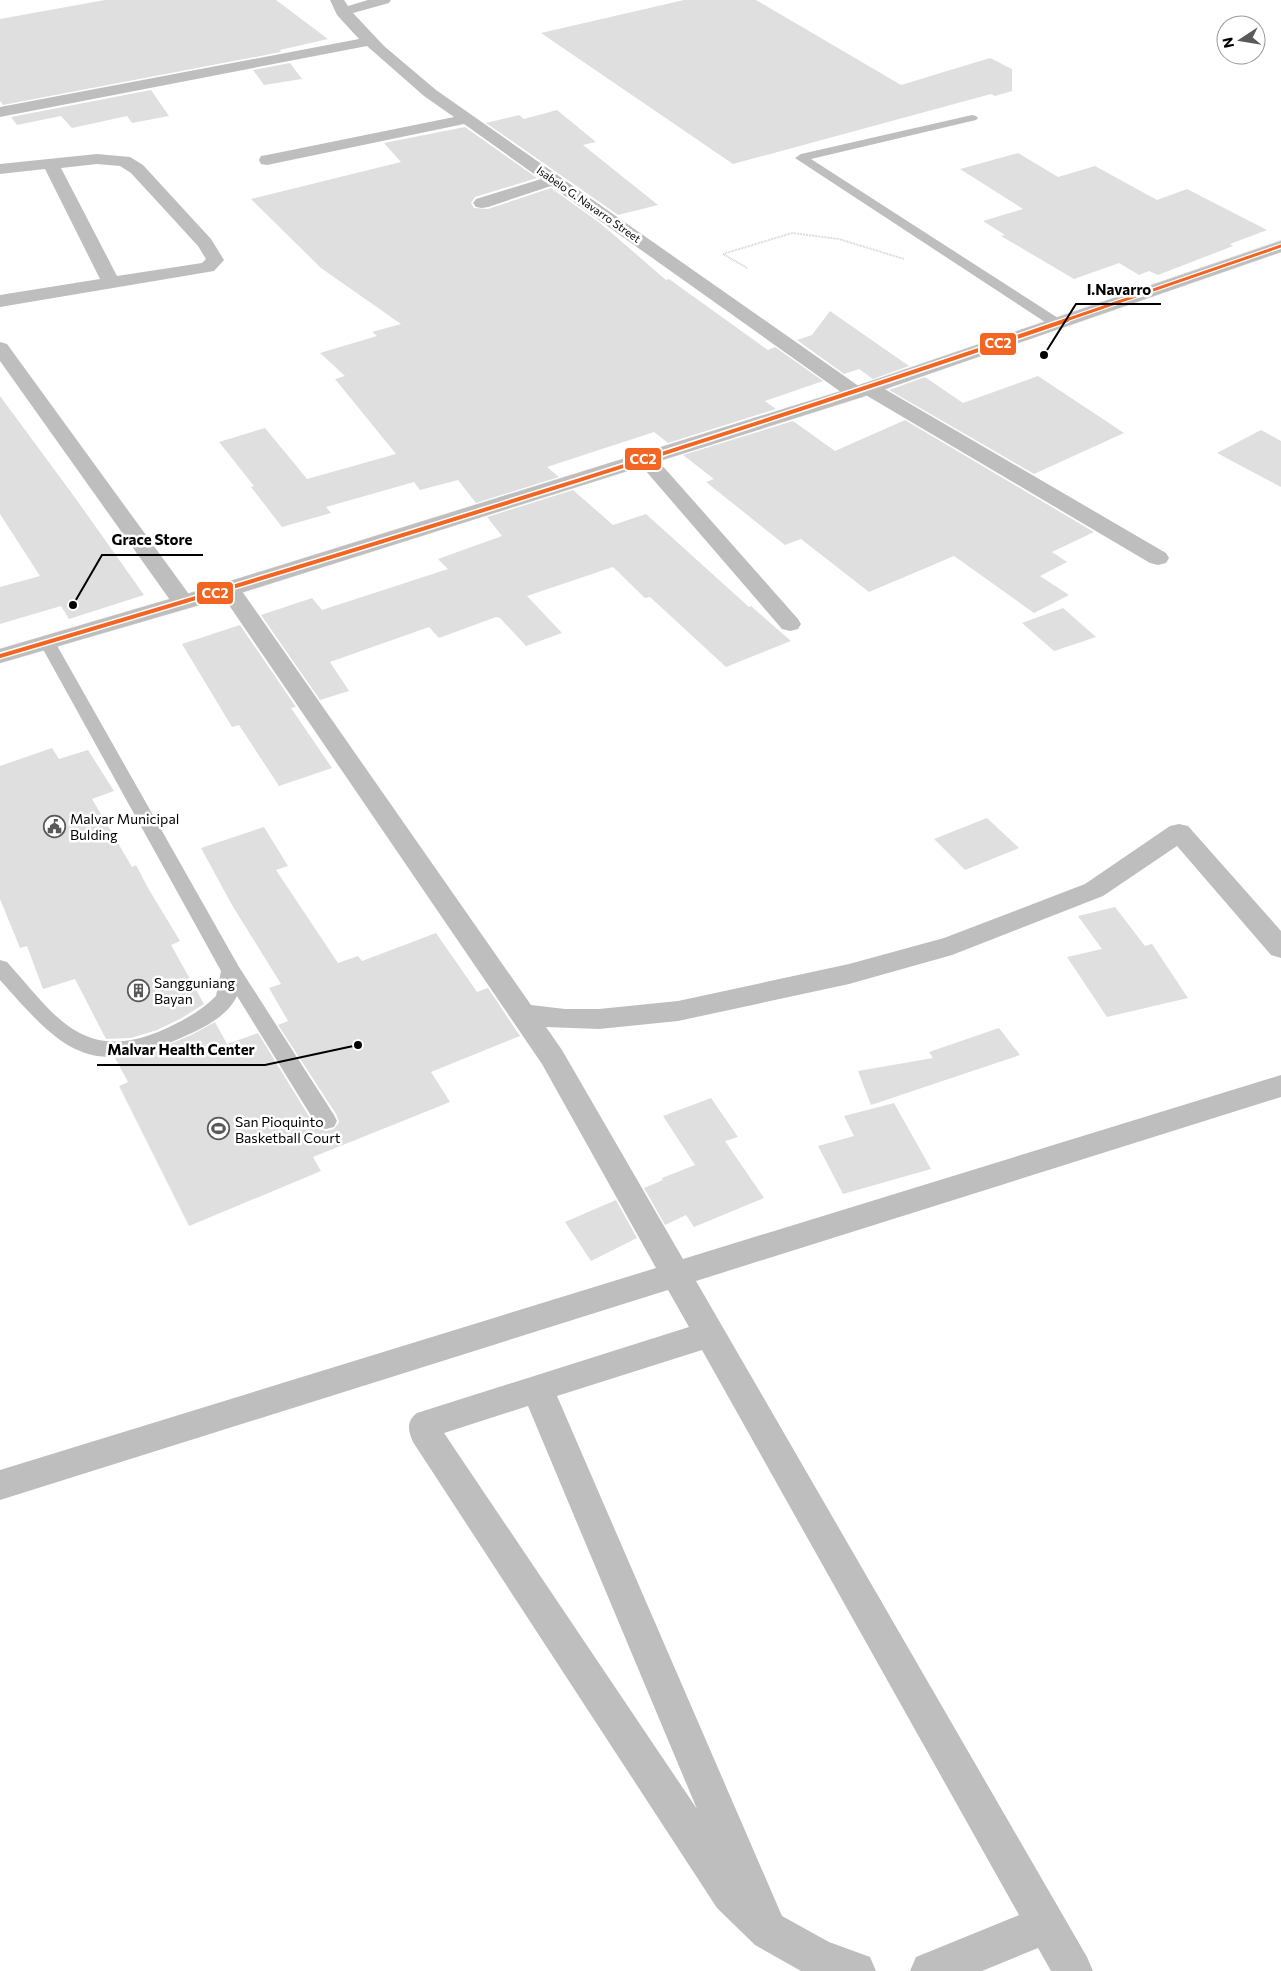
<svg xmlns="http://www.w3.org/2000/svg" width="1281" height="1971" viewBox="0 0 1281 1971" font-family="Commissioner,sans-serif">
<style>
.building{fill:#dfdfdf}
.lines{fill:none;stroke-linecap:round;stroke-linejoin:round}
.trunk-casing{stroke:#dbdbdb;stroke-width:1}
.path{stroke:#b9b9b9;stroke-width:2;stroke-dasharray:0.5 1;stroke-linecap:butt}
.service{fill:#bebebe;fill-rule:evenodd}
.minor{fill:#bebebe;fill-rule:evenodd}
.trunk{fill:#bebebe;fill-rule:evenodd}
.bus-1-far1-casing{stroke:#fff;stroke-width:5.5}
.bus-1-casing{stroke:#fff;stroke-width:7}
.bus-1-far1{stroke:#f26522;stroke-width:3}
.bus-1{stroke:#f26522;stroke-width:4}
.labels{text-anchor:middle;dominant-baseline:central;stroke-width:5;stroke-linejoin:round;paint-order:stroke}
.far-street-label{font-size:11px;fill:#000;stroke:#fff}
.poi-label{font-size:14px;fill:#000;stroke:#fff;text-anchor:start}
.leader{fill:none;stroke:#000;stroke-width:2}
.callout-dot{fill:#000;stroke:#fff;stroke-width:2}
.callout-label{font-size:15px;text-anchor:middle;font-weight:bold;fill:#000;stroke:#fff;stroke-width:5;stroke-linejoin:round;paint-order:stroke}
.line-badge{stroke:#fff;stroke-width:2}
.badge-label{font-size:14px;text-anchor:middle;font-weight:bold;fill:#fff}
</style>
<rect width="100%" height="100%" fill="#fff"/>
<g class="building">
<path d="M105,0H276L328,39L280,50L281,52L3,105L0,101V19Z"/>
<path d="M684,0H756L901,85L990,58L1012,69V91L995,96L991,94L733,164L541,33Z"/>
<path d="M290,63L302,79L264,85L253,70Z"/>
<path d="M151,90L169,116L132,123L127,116L72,128L61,116L17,125L11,117Z"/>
<path d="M557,110L596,142L583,145L658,205L618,215L486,123L519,115L524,119Z"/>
<path d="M465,127L537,178L475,197L471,203L474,208L488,209L551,188L600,223L666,280L669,279L768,350L775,347L823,381L765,401L776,409L668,443L654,432L547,467L559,477L476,503L458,480L420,490L414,482L326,507L331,513L282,527L251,487L254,486L219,442L265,428L307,479L396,454L335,379L345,376L320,353L377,336L372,332L401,324L321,268L251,199L401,162L384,143Z"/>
<path d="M1018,153L1058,177L1095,166L1157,200L1187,189L1267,230L1230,244L1233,246L1158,275L1149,271L1139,275L1119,263L1074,279L1001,236L1005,235L983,221L1023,209L960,169Z"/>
<path d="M830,311L909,366L873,379L859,369L844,374L797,340L812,335Z"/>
<path d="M1038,376L1124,433L1034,474L889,390L925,377L963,403Z"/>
<path d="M0,396L76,499L144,595L69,619L61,606L0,624V587L40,576L0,514Z"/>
<path d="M905,420L1094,532L1052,552L1067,562L1040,576L1069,595L1034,613L954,556L869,592L801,539L785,545L706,482L714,479L683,455L793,421L835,451Z"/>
<path d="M1261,430L1281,441V487L1217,453Z"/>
<path d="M573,490L613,525L646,514L749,607L751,606L791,641L726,667L650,597L645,598L613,567L527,596L562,633L526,646L500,618L496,617L439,638L429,627L330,662L349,691L320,700L261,615L312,598L322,610L448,569L438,559L502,536L487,517Z"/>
<path d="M1063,608L1096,637L1054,651L1022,623Z"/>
<path d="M240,625L296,707L291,708L332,768L279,786L239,725L232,727L182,644Z"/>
<path d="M52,748L59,759L88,750L114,791L92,799L132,867L136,865L148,888L180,941L171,945L204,1004L180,1019L157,1030L131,1038L106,1039L75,979L43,989L27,946L20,948L0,899V766Z"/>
<path d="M987,818L1019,848L965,870L934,839Z"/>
<path d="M264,827L288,866L276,870L338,963L358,956L362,961L436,933L477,992L488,988L520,1036L431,1072L450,1102L313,1157L321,1171L189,1226L119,1086L128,1082L115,1058L151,1052L191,1035L215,1022L227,1044L258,1033L316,1128L326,1131L334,1129L339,1122L336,1114L278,1025L288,1021L269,988L281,984L232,905L201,848Z"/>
<path d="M1115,907L1145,946L1152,944L1188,998L1107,1017L1067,957L1102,949L1078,916Z"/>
<path d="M999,1028L1020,1055L871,1105L858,1071L933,1058L929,1052Z"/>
<path d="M711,1098L738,1137L725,1141L764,1198L694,1227L686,1215L665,1225L644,1188L663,1180L662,1178L695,1165L663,1116Z"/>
<path d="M894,1103L931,1169L843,1194L818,1146L854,1136L844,1116Z"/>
<path d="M616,1200L637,1238L591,1261L565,1222Z"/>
</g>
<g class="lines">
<defs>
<path id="trunk" d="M1281,241V252L862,397L237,594L0,663V649L221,584L848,389Z"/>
</defs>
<use href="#trunk" class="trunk-casing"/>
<path class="path" d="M747,268L723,254L792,233L839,239L904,259"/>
<g class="service">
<path d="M972,115L976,116L978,118L976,120L811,159L1061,320L1063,323L1061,326H1051L795,158L801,154Z"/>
<path d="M47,637L53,638L55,642L239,967L334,1115L337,1121L334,1127L326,1129L318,1127L237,996C227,1017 203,1028 183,1037C89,1080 62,1050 0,980V960L7,962C53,1013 81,1063 158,1032C179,1023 200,1012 216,996L221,971L39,642L41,638Z"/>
</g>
<g class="minor">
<path d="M330,0H344L348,6L368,0H391L389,3L353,13L384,46L436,90L860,387L862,384L869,382L876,384L1166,553L1169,558L1166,563L1158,565L1150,563L864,394L862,397L855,399L848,397L551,186L488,207L482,208L476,207L473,203L476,199L541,179L464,124L267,165L261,164L259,160L261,156L267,155L454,117L424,96L367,46L0,117V107L359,39L337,15Z"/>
<path d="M97,154L130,157L143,165L211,239L224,260L214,271L208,272L0,307V295L100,279L45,169L0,174V164ZM97,164L120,166L131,173L198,246L206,259L202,263L117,276L61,168Z"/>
<path d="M0,342L7,344L191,597L194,602L191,607L183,609L175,607L0,361Z"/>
<path d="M646,453L653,455L798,619L801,624L798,629L790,631L782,629L639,463L636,459L639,455Z"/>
<path d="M229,582L237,584L531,1005L565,1009H599L678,1001L849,964L944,938L1085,884L1170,826L1179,824L1188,826L1281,931V958L1271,955L1177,846L1103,896L952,955L849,984L678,1021L599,1029L546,1027L562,1050L683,1259L1281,1075V1097L696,1281L1087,1957L1093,1971H1051L1038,1948L982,1971H910L916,1957L1019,1915L702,1350L557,1396L782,1916L829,1942L870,1957L876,1971H801L755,1945L717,1908L413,1442C408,1431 406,1421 417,1413L689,1327L668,1290L0,1500V1470L656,1268L542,1064L218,589L221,584ZM528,1406L697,1809L444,1433Z"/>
</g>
<use href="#trunk" class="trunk"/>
<defs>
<path id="bus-1-far1" d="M1063,321L1281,246"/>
<path id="bus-1" d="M0,656C358,551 714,441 1067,320"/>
</defs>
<use href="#bus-1-far1" class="bus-1-far1-casing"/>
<use href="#bus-1" class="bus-1-casing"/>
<use href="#bus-1-far1" class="bus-1-far1"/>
<use href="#bus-1" class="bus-1"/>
</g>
<defs>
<symbol id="civic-ring" viewBox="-11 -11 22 22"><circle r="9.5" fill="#fff" stroke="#595959" stroke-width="1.5"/><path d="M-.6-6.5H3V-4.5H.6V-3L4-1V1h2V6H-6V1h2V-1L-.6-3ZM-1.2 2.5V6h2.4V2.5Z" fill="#595959"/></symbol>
<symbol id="building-ring" viewBox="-11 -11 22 22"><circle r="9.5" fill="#fff" stroke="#595959" stroke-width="1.5"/><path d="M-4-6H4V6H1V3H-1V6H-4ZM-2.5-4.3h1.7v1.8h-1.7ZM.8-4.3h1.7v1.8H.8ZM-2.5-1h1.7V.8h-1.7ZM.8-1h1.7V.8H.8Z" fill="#595959"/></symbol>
<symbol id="stadium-ring" viewBox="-11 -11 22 22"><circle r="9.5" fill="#fff" stroke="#595959" stroke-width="1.5"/><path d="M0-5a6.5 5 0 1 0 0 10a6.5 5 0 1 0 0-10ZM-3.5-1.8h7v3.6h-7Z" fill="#595959"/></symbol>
</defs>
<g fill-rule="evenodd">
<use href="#civic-ring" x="42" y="814" width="25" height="25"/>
<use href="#building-ring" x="126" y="978" width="25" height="25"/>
<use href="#stadium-ring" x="206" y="1116" width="25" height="25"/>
</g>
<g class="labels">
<g class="far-street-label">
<text transform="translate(589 204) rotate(35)">Isabelo G. Navarro Street</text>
</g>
<g class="poi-label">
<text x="70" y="818">Malvar Municipal<tspan x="70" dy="16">Bulding</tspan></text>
<text x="154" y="982">Sangguniang<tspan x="154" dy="16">Bayan</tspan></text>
<text x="235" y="1121">San Pioquinto<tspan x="235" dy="16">Basketball Court</tspan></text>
</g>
</g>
<path class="leader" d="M1044 355L1076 304H1161M73 605L102 555H203M358 1045L265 1065H97"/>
<g class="callout-dot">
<circle cx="1044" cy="355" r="5"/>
<circle cx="73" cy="605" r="5"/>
<circle cx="358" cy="1045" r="5"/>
</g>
<g class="callout-label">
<text x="1119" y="295">I.Navarro</text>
<text x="152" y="545">Grace Store</text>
<text x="181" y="1055">Malvar Health Center</text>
</g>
<g class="line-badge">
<rect x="979" y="332" width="38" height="24" rx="5" fill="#f26522"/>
<rect x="624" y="447" width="38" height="24" rx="5" fill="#f26522"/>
<rect x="196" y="581" width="38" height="24" rx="5" fill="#f26522"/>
</g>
<g class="badge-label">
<text x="998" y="348">CC2</text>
<text x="643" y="464">CC2</text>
<text x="215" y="598">CC2</text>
</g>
<g transform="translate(1241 40) rotate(258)"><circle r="24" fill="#ffffff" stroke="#999999"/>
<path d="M0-4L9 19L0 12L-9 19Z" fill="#595959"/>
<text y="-8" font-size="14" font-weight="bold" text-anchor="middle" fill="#000000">N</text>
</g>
</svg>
